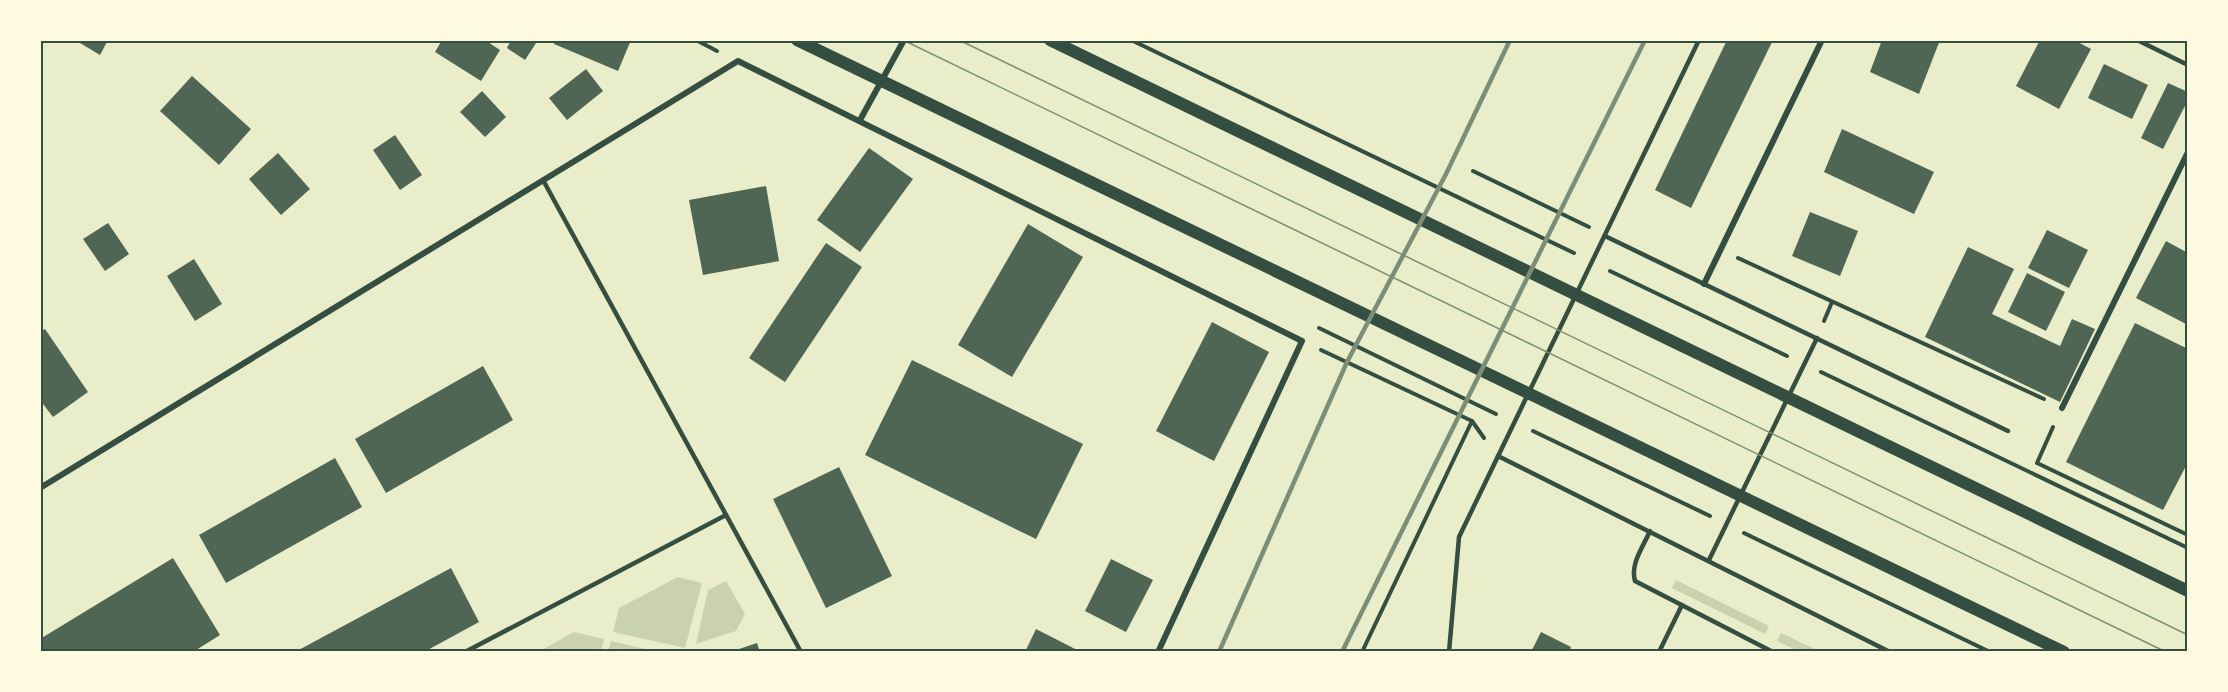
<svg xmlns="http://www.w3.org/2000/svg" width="2228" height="692" viewBox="0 0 2228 692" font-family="Commissioner,sans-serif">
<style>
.green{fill:#cad2ad}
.building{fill:#4f6655}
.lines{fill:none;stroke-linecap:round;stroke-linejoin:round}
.path{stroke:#344e41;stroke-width:4}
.service{stroke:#344e41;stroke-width:4.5}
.minor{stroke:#344e41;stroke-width:6}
.secondary{stroke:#344e41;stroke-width:12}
.tram{stroke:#7c8e77;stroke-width:1.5}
.rail{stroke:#7c8e77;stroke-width:4.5}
.neatline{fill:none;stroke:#344e41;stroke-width:2}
</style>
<rect width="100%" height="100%" fill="#e9edc9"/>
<g class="green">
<path d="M678,577L702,583L685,648L613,632L619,608Z"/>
<path d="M1676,580L1769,626L1765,634L1672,588Z"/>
<path d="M726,581L745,614L736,631L696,644L708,590Z"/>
<path d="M574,632L604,639L601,651H540Z"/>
<path d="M1781,633L1819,651H1798L1777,641Z"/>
<path d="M611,641L654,651H608Z"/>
</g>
<g class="building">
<path d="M75,40H108L100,55Z"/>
<path d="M442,40H485L500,50L481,81L435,52Z"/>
<path d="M511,40H538L525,60L507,48Z"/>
<path d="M555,40H631L618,71L554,44Z"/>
<path d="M1727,40H1773L1691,208L1655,190Z"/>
<path d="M1882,40H1940L1919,94L1870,72Z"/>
<path d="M2040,40H2074L2091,49L2059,109L2016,86Z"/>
<path d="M2104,64L2148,85L2132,119L2088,98Z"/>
<path d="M586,69L603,91L567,120L549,98Z"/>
<path d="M192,76L251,129L219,165L160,111Z"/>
<path d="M2168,83L2188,92V100L2163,149L2141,138Z"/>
<path d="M482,91L506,117L485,137L460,112Z"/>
<path d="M1842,129L1934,172L1914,214L1824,172Z"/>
<path d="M395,135L422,175L400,190L373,150Z"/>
<path d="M869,148L913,179L860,252L817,220Z"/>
<path d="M278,153L310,189L281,215L249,179Z"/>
<path d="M766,186L779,261L703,275L689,200Z"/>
<path d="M1810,212L1858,231L1840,276L1792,256Z"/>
<path d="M108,223L129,254L105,271L83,239Z"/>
<path d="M1028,224L1083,257L1012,377L958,345Z"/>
<path d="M2047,230L2088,250L2069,288L2028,268Z"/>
<path d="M2166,241L2188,253V325L2136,298Z"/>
<path d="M826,243L862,267L785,382L749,358Z"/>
<path d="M1968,247L2014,269L1992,314L2060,346L2072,319L2095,329L2060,402L1925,337Z"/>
<path d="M194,259L222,304L195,321L167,276Z"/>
<path d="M2027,273L2065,292L2046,331L2008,312Z"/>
<path d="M1212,322L1269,352L1214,461L1156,431Z"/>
<path d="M2135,323L2188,349V462L2163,510L2066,462Z"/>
<path d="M45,329L88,392L53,417L40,400V332Z"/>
<path d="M912,360L1083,444L1036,539L865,455Z"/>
<path d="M483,366L513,420L386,493L355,439Z"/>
<path d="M335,458L362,507L226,583L199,535Z"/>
<path d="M839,467L892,576L826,608L773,499Z"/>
<path d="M173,558L220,635L193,652H40V639Z"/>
<path d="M1111,559L1153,580L1126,632L1085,611Z"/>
<path d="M451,568L479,622L424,652H295Z"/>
<path d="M1036,629L1081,652H1025Z"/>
<path d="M1541,632L1571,647L1569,652H1531Z"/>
<path d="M757,643L760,652H733V651Z"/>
</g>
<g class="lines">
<g class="path">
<path d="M696,40L717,51"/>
<path d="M1131,40L1574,253"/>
<path d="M1473,171L1589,227"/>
<path d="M1738,258L2044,399"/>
<path d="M1610,271L1787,356"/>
<path d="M1824,321L1832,302"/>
<path d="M1319,328L1496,414"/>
<path d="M1321,350L1472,421L1484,438"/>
<path d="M1821,372L2188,548"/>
<path d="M2053,427L2037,463L2188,535"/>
<path d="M1533,431L1710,516"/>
<path d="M1744,533L1990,652"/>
<path d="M1362,652L1472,421"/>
</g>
<g class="service">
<path d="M2137,40L2188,65"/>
<path d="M543,180L801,652"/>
<path d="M1605,236L2008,431"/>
<path d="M1498,456L1890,652"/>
<path d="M1650,531C1643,547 1630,564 1635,581L1773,652"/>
<path d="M1709,560L1817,338"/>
<path d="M465,652L726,515"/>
<path d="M1449,652L1459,537L1699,40"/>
<path d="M1659,652L1682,605"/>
</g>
<g class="minor">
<path d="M860,120L904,40"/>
<path d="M1704,284L1822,40"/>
<path d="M2062,408L2188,152"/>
<path d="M40,488L738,61L1302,341L1158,652"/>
</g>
<g class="secondary">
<path d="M797,40L2064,652"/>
<path d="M1050,40L2188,591"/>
</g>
<g class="tram">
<path d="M903,40L2166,652"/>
<path d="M959,40L2188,635"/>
</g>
<g class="rail">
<path d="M1219,652L1347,362L1446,174L1510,40"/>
<path d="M1342,652L1645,40"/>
</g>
</g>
<rect width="2228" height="692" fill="none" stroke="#fefae0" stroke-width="84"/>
<rect x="42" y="42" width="2144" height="608" class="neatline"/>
</svg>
